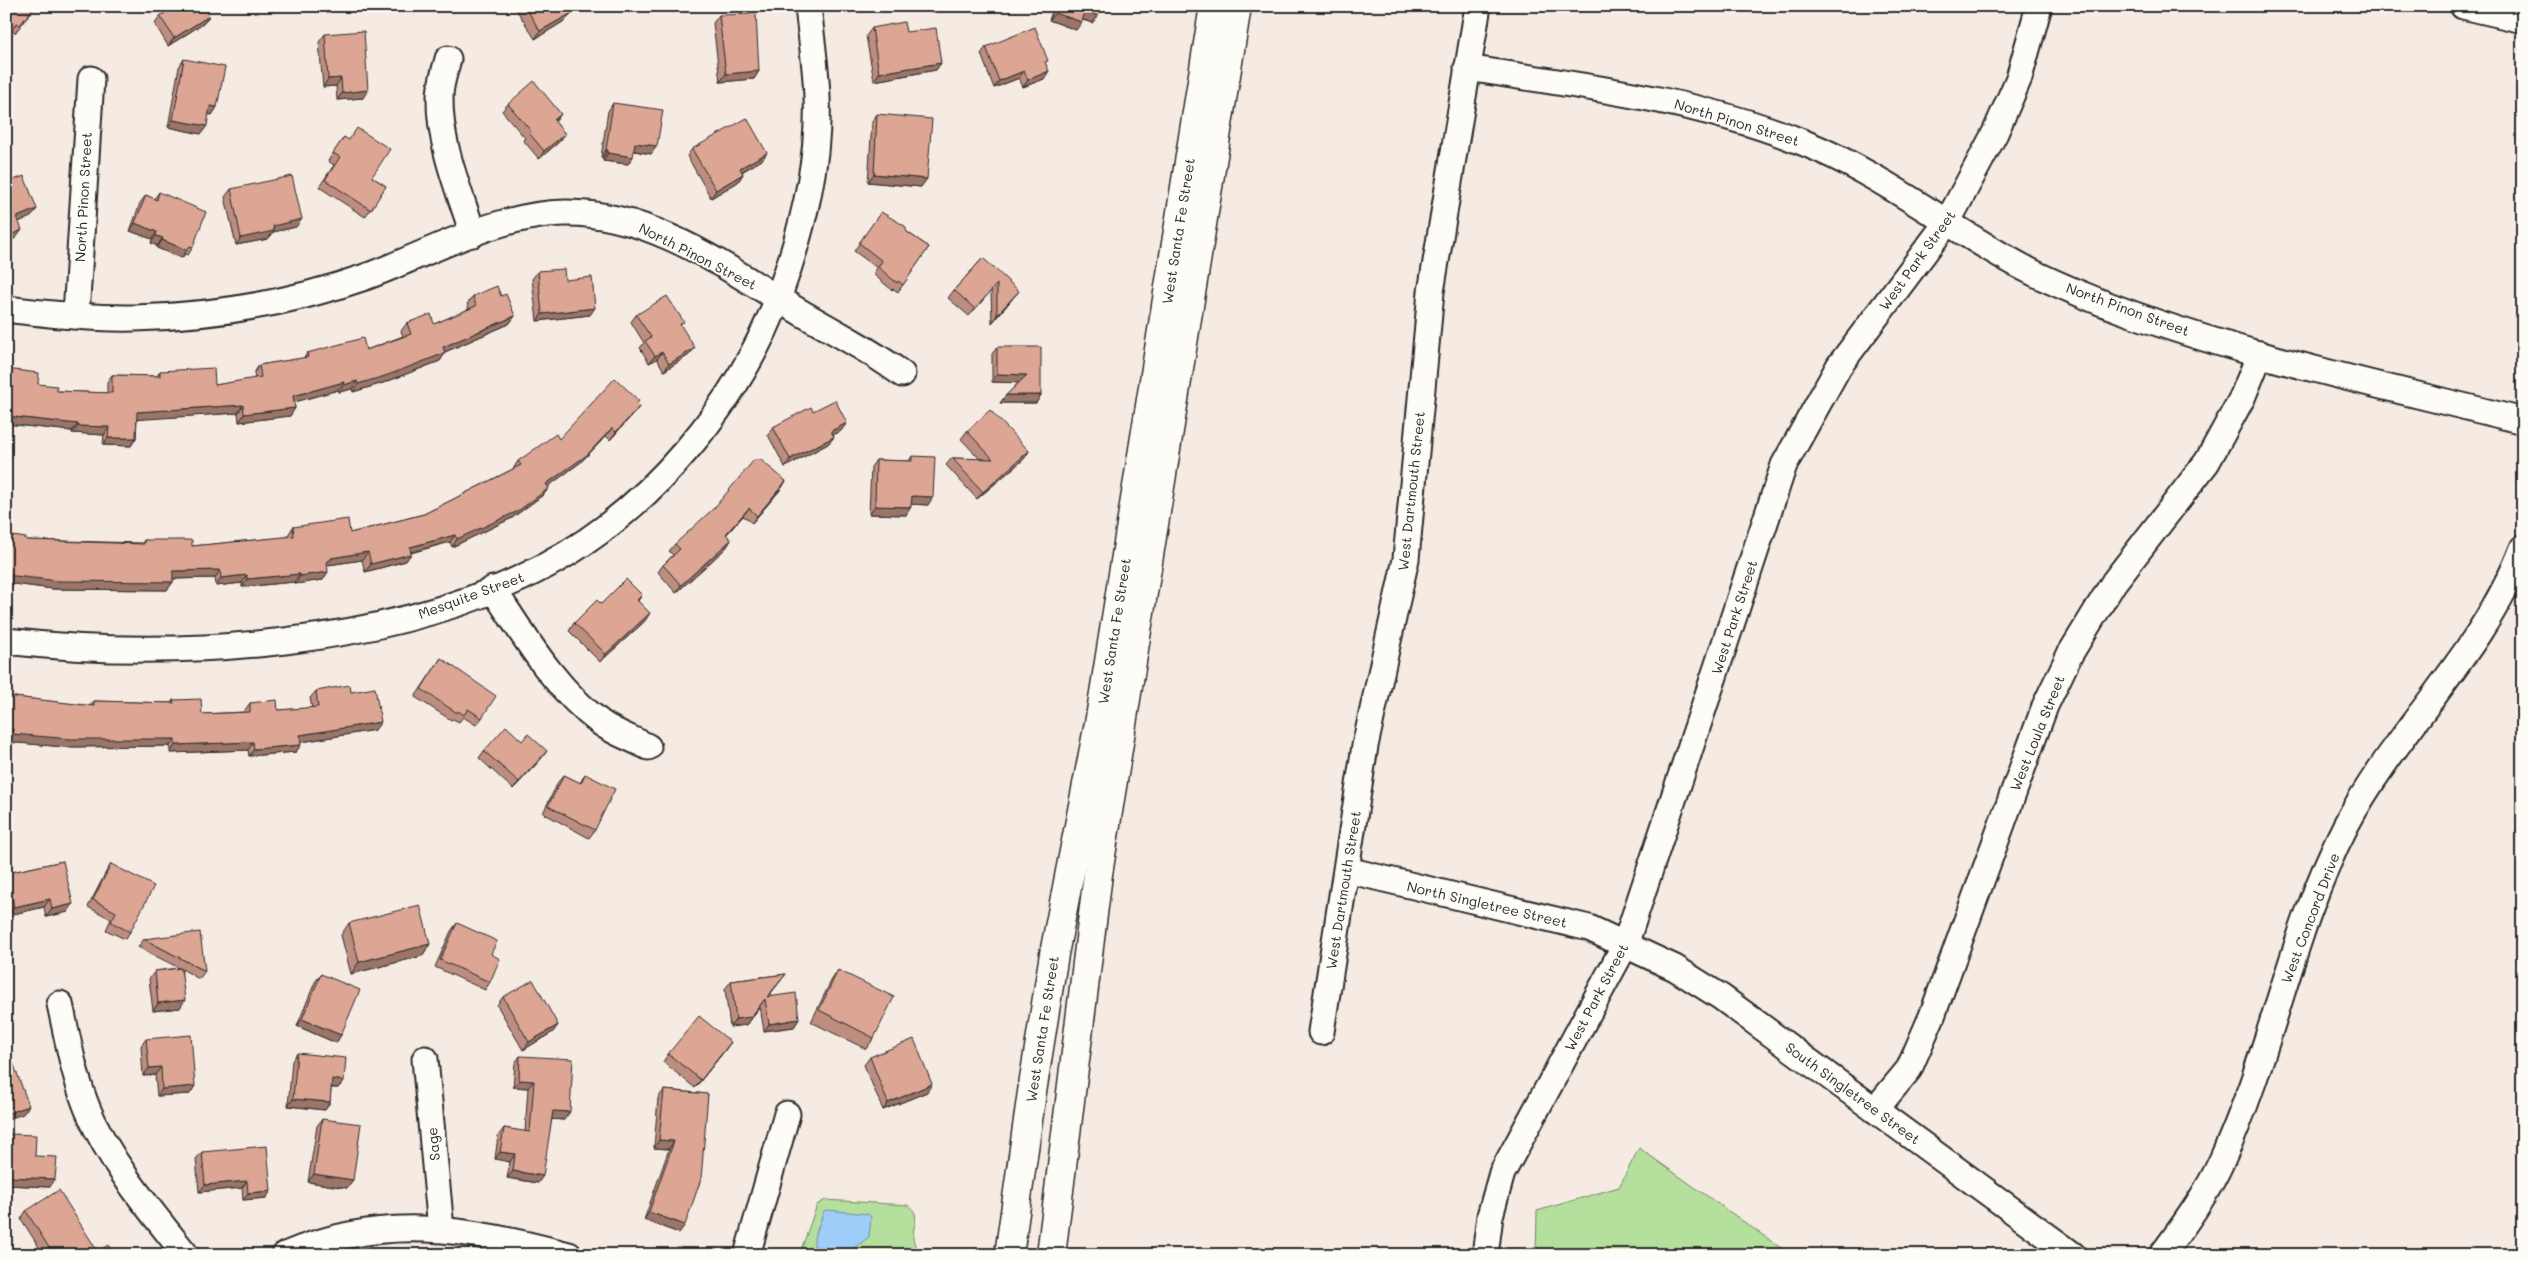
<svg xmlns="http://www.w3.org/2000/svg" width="2529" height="1261" viewBox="0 0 2529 1261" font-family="Mali,sans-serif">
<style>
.green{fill:#b5df9c;stroke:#708564}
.water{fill:#9fcdfa;stroke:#718ca7}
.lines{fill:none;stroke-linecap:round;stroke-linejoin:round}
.street-casing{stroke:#2b2b2b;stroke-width:29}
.secondary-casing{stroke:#2b2b2b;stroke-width:31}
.street{stroke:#fdfcf7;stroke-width:25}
.secondary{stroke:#fdfcf7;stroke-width:28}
.wall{fill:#bd8e7f;stroke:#2b2b2b}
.shaded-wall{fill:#9a7468;stroke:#2b2b2b}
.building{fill:#dca594;stroke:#2b2b2b}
.labels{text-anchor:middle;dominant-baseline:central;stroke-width:4;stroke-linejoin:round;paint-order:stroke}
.street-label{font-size:14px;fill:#2b2b2b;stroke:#fdfcf7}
</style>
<rect width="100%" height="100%" fill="#f6ebe3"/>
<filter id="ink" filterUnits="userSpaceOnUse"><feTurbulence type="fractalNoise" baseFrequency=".02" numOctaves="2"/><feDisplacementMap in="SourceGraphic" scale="10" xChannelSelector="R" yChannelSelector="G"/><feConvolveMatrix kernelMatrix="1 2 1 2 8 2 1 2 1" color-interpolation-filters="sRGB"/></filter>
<g filter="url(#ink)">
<g class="green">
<path d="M1639,1148L1791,1255H1536L1537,1211L1619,1187Z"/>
<path d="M825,1200L907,1205C926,1216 906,1230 916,1247L908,1253L909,1255H815L803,1252L801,1250L817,1205Z"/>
</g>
<path class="water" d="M827,1210L868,1214L871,1217L869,1237L848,1252L814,1246V1238L824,1211Z"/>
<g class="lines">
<defs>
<g id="street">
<path d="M2463,6L2523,20"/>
<path d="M448,59C445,71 440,84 440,97C439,144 459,190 473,234"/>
<path d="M1467,68C1581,86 1695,99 1802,142C1883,174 1951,230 2028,270C2051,282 2076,292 2100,302C2236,355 2381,385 2523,421"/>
<path d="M6,309C48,314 93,319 135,318C213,316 291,303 365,277C429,254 495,214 565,213C652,212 728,269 800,312C834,332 869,349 902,374"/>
<path d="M76,315L91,79"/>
<path d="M493,589C525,637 554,688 601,723C615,733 633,739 648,747"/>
<path d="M6,641C175,661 395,647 547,565C650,510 740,402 780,293C802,231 820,163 817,97C816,67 811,36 808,6"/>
<path d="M1347,870L1589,928L1675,968L1721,997L2073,1255"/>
<path d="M60,1004C68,1040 74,1076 88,1110C110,1163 150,1210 186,1255"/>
<path d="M1321,1032L1365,746L1406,559L1431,292L1478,6"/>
<path d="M425,1059L441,1229"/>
<path d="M1875,1110L1909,1069L1932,1016L2045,706L2070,654L2114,582L2207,462L2242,398L2260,354"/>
<path d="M285,1255C386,1212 467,1229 569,1255"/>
<path d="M747,1255L787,1114"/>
<path d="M1485,1255L1490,1216L1502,1173L1625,945L1784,465L1839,366L1948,221L1995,133L2019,78L2039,6"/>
<path d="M2162,1255C2184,1225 2207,1194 2222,1160C2272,1052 2291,931 2346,825C2397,729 2484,651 2523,548"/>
</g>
<g id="secondary">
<path d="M1009,1255L1032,1092L1054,954L1100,718L1214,6"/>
<path d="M1051,1255L1098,874L1237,6"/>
</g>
</defs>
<use href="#street" class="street-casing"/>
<use href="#secondary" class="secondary-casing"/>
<use href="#street" class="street"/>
<use href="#secondary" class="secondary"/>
</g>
<g class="wall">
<path d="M6,6H36L15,33L12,31Z"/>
<path d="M158,6H203L209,16L204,23L168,46L155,24L160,16L163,14Z"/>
<path d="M514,6H568L572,13L566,20L535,39Z"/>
<path d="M1054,6H1101L1098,16L1093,23L1082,20L1076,30L1049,20Z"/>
<path d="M719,15L759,71L754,79L720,82L713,23Z"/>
<path d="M872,28L906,32L941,63L936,70L874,81L866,36Z"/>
<path d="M325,34L363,98L337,100L336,86L323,87L319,42Z"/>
<path d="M986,47L1046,64L1044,79L1023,87L1019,78L994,88L981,54Z"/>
<path d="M184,59L217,107L212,115L209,114L201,134L168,127L179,67Z"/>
<path d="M613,103L651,154L634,151L628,164L603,161V158L601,157L608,111Z"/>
<path d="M508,104L555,122L565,134L560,141L539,159L523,140L525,138L502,111Z"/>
<path d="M877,114L921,187L868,182L872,122Z"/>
<path d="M344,137L372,177L386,186L365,217L319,187L334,165L328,161Z"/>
<path d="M692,149L762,160L742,172L743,174L738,182L711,198L687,156Z"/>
<path d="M231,189L296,227L273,232L268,239L236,245L225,197Z"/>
<path d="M159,192L193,247L188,255L185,254L182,258L157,248V246L151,243L152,239L130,231L140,203L146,195L154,199Z"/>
<path d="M881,212L907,232L929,247L898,292L893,289L892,290L873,274L877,268L854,251Z"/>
<path d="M983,258L1013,298L992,323L991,291L969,316L948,298L954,290Z"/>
<path d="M538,271L565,280L590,315L537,321L532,279Z"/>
<path d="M473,296H501L515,316L509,324L445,352V353L440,361L383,383L353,392L352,389L339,392L338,390L294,402L295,408L290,416L239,422L238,413L137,419L136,438L131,446L103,445L104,435L72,433V431L6,424V369L38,384L57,391L107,393V382L112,375L157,376L160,371L215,385L255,379L254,373L259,365L304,358L307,353L366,350L403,336L401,331L407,323L434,324L469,309L467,304Z"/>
<path d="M636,315L681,325L689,355L664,371L657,359L649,363L640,348L644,343L631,322Z"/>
<path d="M997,347L1041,395L1036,403H1000L1019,382H992V354Z"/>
<path d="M637,403L634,413L610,440L606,436L581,462L548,486L549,488L543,495L512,518L452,547L450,542L411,553L406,561L365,572L362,560L328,565L323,580L295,584L294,582L242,587V583L216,586L215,578L173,579V582L167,590L53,589L6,583V535L26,540L142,543L144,540L192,546L288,537V535L293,527L350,533L424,514L513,469L518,461L559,439Z"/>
<path d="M813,411L841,431L833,435L834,437L828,444L785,467L768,435L773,427Z"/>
<path d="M967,431L1029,451L1024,459L977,499L946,465L952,458L980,459L961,439Z"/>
<path d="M912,456L928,505L911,504L906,515L869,514L871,467L876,460L909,461Z"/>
<path d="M786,481L781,489L752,523L743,516L726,535L731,540L726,548L676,593L658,572L663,565L673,555L669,551L675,544Z"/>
<path d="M642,595L638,601L645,621L600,662L569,631L574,623L601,604Z"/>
<path d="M441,658L482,718L476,725L463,717L459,722L453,719L451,720L415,697Z"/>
<path d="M316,691L351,692L375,730L301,742L296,752L249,756L248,750L170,753V746L65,747L7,742L6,696L90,706L94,701L171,703L173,700L202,714L244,712V711L250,703L278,710L312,708L310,698Z"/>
<path d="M484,751L541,759L513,789L479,758Z"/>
<path d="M585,774L595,830L589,838L543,813L558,782L564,775L580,783Z"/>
<path d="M63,861L68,912L46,917L44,907L9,915L6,903L7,873Z"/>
<path d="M111,864L130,932L125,939L106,930L111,919L88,907L106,872Z"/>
<path d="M349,923L430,944L422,956L351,974L341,935Z"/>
<path d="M457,923L491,954L490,982L485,990L435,967L451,931Z"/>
<path d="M144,939L205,971L199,979L182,969L180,1008L153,1011L149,979L155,971L179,968L138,947Z"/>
<path d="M838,970L874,1038L866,1049L811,1022L831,981Z"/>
<path d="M321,974L341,1035L336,1043L297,1026L315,982Z"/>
<path d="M786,974L768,997L799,1019L794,1027L764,1031L760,1007L746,1025L730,1027L725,989L731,981Z"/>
<path d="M503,997L558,1025L553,1032L523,1050L497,1005Z"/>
<path d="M146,1039L190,1094L157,1096L155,1075L143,1076L141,1046Z"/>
<path d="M726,1049L695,1088L663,1062L668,1054Z"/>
<path d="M297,1053L344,1081L338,1088H331L330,1102L325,1110L288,1106L292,1061Z"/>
<path d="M520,1056L564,1120L552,1119L538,1183L507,1178L510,1162L495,1159L498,1136L504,1128L525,1132L528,1088L513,1087L515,1063Z"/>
<path d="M870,1057L927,1092L883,1110L864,1065Z"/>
<path d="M664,1090L708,1094L679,1233L644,1220L669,1149L654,1148L658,1098Z"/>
<path d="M322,1119L347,1188L308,1182L317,1126Z"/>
<path d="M9,1134L35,1156L50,1187L6,1185V1138Z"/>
<path d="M202,1152L271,1191L266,1198L243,1200L242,1188L199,1192L196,1159Z"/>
<path d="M26,1211L98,1252L115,1255H44L21,1219Z"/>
</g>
<g class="shaded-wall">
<path d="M1085,11L1098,16L1093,23L1080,19Z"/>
<path d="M572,13L566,20L535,39L540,31Z"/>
<path d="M1055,13L1082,22L1076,30L1049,20Z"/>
<path d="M209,16L204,23L168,46L174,38Z"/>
<path d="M941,63L936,70L874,81L879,73Z"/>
<path d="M759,71L754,79L720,82L726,74Z"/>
<path d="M1024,71L1019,78L994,88L999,81Z"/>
<path d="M1049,71L1044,79L1023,87L1028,80Z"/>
<path d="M341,78L336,86L323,87L328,79Z"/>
<path d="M368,90L363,98L337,100L342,93Z"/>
<path d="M210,106L217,107L212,115L205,114Z"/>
<path d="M561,114L556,121L549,128L554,120Z"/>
<path d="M12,120L7,128H6V122Z"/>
<path d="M173,120L207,126L201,134L168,127Z"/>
<path d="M565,134L560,141L539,159L544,151Z"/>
<path d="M635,143L657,146L651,154L630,150Z"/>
<path d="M606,150H608L603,158L601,157Z"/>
<path d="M608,153L633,157L628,164L603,161Z"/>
<path d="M767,153L762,160L734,176L740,168Z"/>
<path d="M743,174L738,182L711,198L716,190Z"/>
<path d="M874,174L927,179L921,187L868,182Z"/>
<path d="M37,209L31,217L11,225L17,217Z"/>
<path d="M302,219L296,227L273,232L268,239L236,245L241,238L273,226Z"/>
<path d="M135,223L157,232L152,239L130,231Z"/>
<path d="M22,230L16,238L6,242V237Z"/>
<path d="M156,236L163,238L157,246L151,243Z"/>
<path d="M162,240L187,250L182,258L157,248Z"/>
<path d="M1019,291L1013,298L992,323L997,315Z"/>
<path d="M595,308L590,315L537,321L542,314Z"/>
<path d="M515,316L509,324L438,355L443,347Z"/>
<path d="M695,348L689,355L664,371L669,364Z"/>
<path d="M662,352L657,359L649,363L655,356Z"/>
<path d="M445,353L440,361L383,383L353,392L358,384Z"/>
<path d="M997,374L1027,375L1022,383L992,382Z"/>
<path d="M357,381L352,389L339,392L344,385Z"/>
<path d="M344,382L338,390L288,404L293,396Z"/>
<path d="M1006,395H1041L1036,403H1000Z"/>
<path d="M243,405L238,413L132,420L137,412Z"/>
<path d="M640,406L634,413L610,440L616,432Z"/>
<path d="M295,408L290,416L239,422L244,414Z"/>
<path d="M6,416L78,424L72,431L6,424Z"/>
<path d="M847,423L841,431L825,439L831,431Z"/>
<path d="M78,426L109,427L104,435L72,433Z"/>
<path d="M612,428L606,436L581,462L541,492L546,484Z"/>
<path d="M834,437L828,444L785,467L790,459Z"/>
<path d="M108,438H136L131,446L103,445Z"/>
<path d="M1029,451L1024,459L977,499L983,492Z"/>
<path d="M786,481L781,489L752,523L757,516Z"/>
<path d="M549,488L543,495L512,518L452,547L457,539Z"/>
<path d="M912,496L933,497L928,505L906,504Z"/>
<path d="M875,506L911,507L906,515L869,514Z"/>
<path d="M749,508L743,516L720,542L726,534Z"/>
<path d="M455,535L450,542L404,554L410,547Z"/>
<path d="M731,540L726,548L676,593L681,585Z"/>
<path d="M368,552L362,560L328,565L326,568L327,561L331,558Z"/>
<path d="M411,554L406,561L365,572L371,564Z"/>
<path d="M220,570L215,578L167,579L173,571Z"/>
<path d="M328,572L323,580L295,584L300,576Z"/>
<path d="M300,574L294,582L242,587L247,579Z"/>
<path d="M6,575L173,582L167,590L53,589L6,583Z"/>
<path d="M247,575L242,583L216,586L221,578Z"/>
<path d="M650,613L645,621L600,662L606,654Z"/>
<path d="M381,722L375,730L295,743L300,735Z"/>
<path d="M6,728L13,729L8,737H6Z"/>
<path d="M13,734L175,739L170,746L65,747L7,742Z"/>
<path d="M253,742L248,750L170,753L175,745Z"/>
<path d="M301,745L296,752L249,756L254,749Z"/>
<path d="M547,751L541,759L513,789L519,782Z"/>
<path d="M50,899L44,907L9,915L14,907Z"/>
<path d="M73,904L68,912L46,917L52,909Z"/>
<path d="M430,944L422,956L351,974L359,962Z"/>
<path d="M765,999L746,1025L730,1027L736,1019Z"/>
<path d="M185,1000L180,1008L153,1011L158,1003Z"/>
<path d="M302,1019L341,1035L336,1043L297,1026Z"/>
<path d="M799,1019L794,1027L764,1031L769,1024Z"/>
<path d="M558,1025L553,1032L523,1050L529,1042Z"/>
<path d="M731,1042L726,1049L695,1088L701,1080Z"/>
<path d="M161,1067L155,1075L143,1076L149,1068Z"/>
<path d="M332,1079L344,1081L338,1088L327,1087Z"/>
<path d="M519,1080L534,1081L528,1088L513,1087Z"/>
<path d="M932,1084L927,1092L883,1110L888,1103Z"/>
<path d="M195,1086L190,1094L157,1096L162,1089Z"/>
<path d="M293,1099L330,1102L325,1110L288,1106Z"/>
<path d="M29,1106L23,1114L6,1120V1114Z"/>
<path d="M553,1111L570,1112L564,1120L548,1119Z"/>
<path d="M659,1140L674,1141L669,1149L654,1148Z"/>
<path d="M500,1152L515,1154L510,1162L495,1159Z"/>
<path d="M513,1171L543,1176L538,1183L507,1178Z"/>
<path d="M314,1174L353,1180L347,1188L308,1182Z"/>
<path d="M7,1177L55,1179L50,1187L6,1185V1179Z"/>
<path d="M247,1181L242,1188L199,1192L205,1185Z"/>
<path d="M271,1191L266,1198L243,1200L248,1193Z"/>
<path d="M649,1212L685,1225L679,1233L644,1220Z"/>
</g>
<g class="building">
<path d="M6,6H35L20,25L17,23L6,37Z"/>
<path d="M168,6H203L209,16L174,38L160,16L170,10Z"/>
<path d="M525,6H568L572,13L540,31Z"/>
<path d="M1057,6H1101L1098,16L1085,11L1082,22L1055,13Z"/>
<path d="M756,14L759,71L726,74L719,15Z"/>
<path d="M904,22L906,32L936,28L941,63L879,73L872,28Z"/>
<path d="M1035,27L1048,61L1045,62L1049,71L1028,80L1024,71L999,81L986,47Z"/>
<path d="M364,31L368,90L342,93L341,78L328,79L325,34Z"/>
<path d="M184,59L225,67L217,107L210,106L207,126L173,120Z"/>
<path d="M534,81L561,114L554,120L565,134L544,151L529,133L531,131L508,104Z"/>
<path d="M6,90L12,120L6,122Z"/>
<path d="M613,103L663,110L657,146L635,143L633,157L608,153V150H606Z"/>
<path d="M877,114L932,119L927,179L874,174Z"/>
<path d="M747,118L767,153L740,168L743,174L716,190L692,149Z"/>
<path d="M357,128L390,149L372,177L386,186L371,210L325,180L340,157L333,153L344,137L349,140Z"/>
<path d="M24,176L37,209L17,217L22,230L6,237V183Z"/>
<path d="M292,176L302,219L273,226L274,231L241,238L231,189Z"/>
<path d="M159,192L206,212L193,247L190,246L187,250L162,240L163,238L156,236L157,232L135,223L146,195L157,200Z"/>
<path d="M881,212L905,226L907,232L929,247L903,285L898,281L897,283L878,267L882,261L859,243Z"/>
<path d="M983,258L1019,291L997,315V284L975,309L954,290Z"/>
<path d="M564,269L565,280L592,277L595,308L542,314L538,271Z"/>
<path d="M497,286L501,296L506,294L515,316L443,347L445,353L388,375L358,384L357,381L344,385V382L293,396L295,408L244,414L243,405L137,412L136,438H108L109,427L78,426V424L6,416L8,399H6V369L39,373L38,384L57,386V391L112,393V375L160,376V371L214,368L215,385L261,377L259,365L308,357L307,353L363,338L366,350L411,334L407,323L431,314L434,324L476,306L473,296Z"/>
<path d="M667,296L684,322L680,324L695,348L669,364L662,352L655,356L645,341L651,337L636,315Z"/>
<path d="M997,347H1041V395H1006L1027,375L997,374Z"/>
<path d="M615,378L639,401L637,403L640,406L616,432L612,428L587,455L546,484L549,488L518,511L457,539L455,535L410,547L411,554L371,564L368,552L331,558V560L327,561L328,572L300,576V574L247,579V575L221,578L220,570L173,571V582L59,581L6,575V535L26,538V540L144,544V540H192V546L294,536L293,527L348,519L350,533L424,514L521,465L518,461L556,434L559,439Z"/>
<path d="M835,400L847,423L831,431L834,437L790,459L773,427L811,407L813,411Z"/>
<path d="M990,410L1029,451L983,492L952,458L993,459L967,431Z"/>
<path d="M912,456L935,457L933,497L912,496L911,507L875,506L876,460L912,461Z"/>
<path d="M754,460H761L786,481L757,516L749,508L726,534L731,540L681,585L663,565L680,549L675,544L714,508Z"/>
<path d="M626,579L642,595L637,600L650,613L606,654L574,623L597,600L601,604Z"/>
<path d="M441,658L496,696L482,718L468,709L464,715L458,711L457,713L421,689Z"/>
<path d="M350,685L351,692L375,688L381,722L300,735L301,745L254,749L253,742L175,745V739H71L13,734V729L6,728V696L94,706V701L174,703L173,700L201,699L202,714L250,712V703L277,700L278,710L318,707L316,691Z"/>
<path d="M506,726L522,741L528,734L547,751L519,782L484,751Z"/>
<path d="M585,774L615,789L595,830L548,806L564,775L581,783Z"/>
<path d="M63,861L73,904L52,909L50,899L14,907L7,873Z"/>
<path d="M111,864L154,886L130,932L111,922L116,912L93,900Z"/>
<path d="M420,905L430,944L359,962L349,923Z"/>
<path d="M457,923L497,941L491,954L500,959L490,982L440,960Z"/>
<path d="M200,932L205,971L144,939Z"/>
<path d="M181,968L185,1000L158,1003L155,971Z"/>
<path d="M838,970L894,997L874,1038L819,1010Z"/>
<path d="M321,974L360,990L341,1035L302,1019Z"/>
<path d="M786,974L767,997L796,993L799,1019L769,1024L765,999L751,1017L736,1019L731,981Z"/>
<path d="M533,980L558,1025L529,1042L503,997Z"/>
<path d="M699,1016L731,1042L701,1080L668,1054Z"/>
<path d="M191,1035L195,1086L162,1089L161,1067L149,1068L146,1039Z"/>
<path d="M914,1039L932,1084L888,1103L870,1057Z"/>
<path d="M297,1053L346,1058L344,1081L332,1079L330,1102L293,1099Z"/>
<path d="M10,1054L29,1106L6,1114V1056Z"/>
<path d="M520,1056L573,1059L570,1112L553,1111L543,1176L513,1171L515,1154L500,1152L504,1128L530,1132L534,1081L519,1080Z"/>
<path d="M664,1090L708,1094L701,1179L685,1225L649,1212L674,1141L659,1140Z"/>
<path d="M322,1119L361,1124L353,1180L314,1174Z"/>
<path d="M9,1134L36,1135L35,1156L57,1157L55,1179L7,1177Z"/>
<path d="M267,1146L271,1191L248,1193L247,1181L205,1185L202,1152Z"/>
<path d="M59,1190L98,1252L108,1245L115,1255H57L55,1252L53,1254L26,1211Z"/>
</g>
</g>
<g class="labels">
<g class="street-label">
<text transform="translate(1737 122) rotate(17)">North Pinon Street</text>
<text transform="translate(83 197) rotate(-87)">North Pinon Street</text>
<text transform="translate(1178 231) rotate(-81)">West Santa Fe Street</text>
<text transform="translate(698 256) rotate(27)">North Pinon Street</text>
<text transform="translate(1917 260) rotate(-54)">West Park Street</text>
<text transform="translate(2128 309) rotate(20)">North Pinon Street</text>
<text transform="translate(1411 491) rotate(-84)">West Dartmouth Street</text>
<text transform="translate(471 595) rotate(-20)">Mesquite Street</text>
<text transform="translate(1734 617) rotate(-72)">West Park Street</text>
<text transform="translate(1114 631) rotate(-81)">West Santa Fe Street</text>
<text transform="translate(2037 733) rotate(-68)">West Loula Street</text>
<text transform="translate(1343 890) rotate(-81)">West Dartmouth Street</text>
<text transform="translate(1487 904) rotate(13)">North Singletree Street</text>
<text transform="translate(2310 918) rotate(-69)">West Concord Drive</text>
<text transform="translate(1596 997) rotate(-62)">West Park Street</text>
<text transform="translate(1042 1029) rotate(-81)">West Santa Fe Street</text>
<text transform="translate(1853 1093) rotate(36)">South Singletree Street</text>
<text transform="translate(433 1144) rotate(-95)">Sage</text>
</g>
</g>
<rect width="2529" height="1261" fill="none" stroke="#fdfcf7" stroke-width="25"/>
<rect x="12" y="12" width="2504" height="1236" fill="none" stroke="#2b2b2b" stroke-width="2" filter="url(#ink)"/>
</svg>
